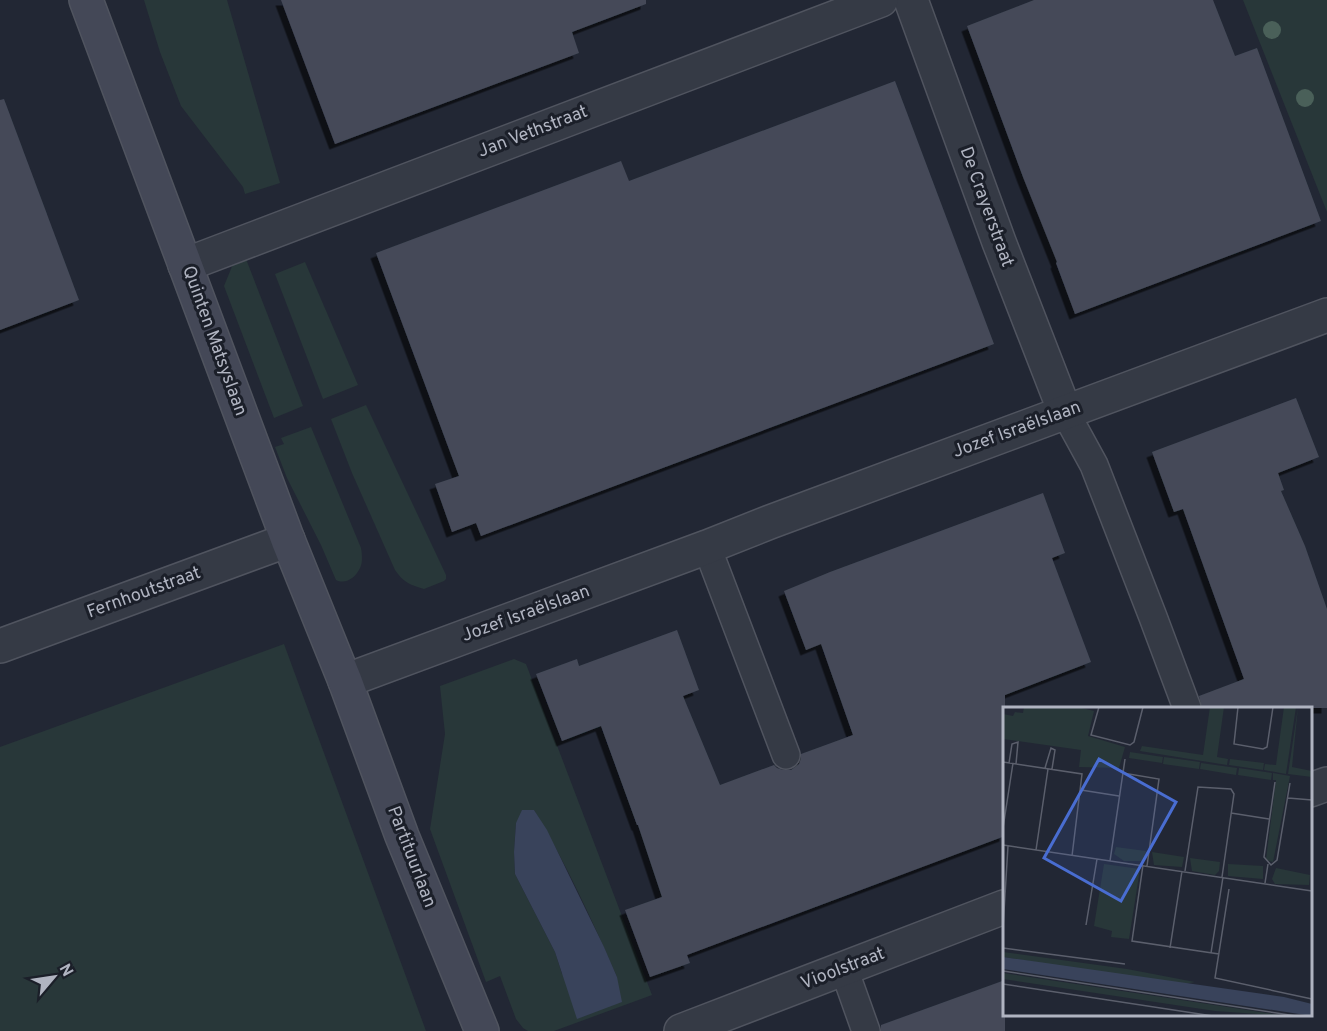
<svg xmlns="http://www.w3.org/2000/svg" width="1327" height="1031" viewBox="0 0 1327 1031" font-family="Overpass,sans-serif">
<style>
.green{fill:#283739;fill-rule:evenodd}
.water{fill:#39435b}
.building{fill:#444a58;filter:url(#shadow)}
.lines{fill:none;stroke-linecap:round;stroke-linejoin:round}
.lane-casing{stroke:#50545f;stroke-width:30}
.street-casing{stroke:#50545f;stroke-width:36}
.secondary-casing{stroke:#50545f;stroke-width:36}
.lane{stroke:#353a45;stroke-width:27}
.street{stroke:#353a45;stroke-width:33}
.secondary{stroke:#444857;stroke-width:33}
.tree{fill:#4a6059}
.labels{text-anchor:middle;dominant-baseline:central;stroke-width:6;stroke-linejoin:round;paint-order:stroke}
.street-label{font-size:18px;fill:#b0b4c1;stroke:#1b1f29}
.inset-road{fill:none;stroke:#5b5f6c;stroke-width:1.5}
.view{fill:#496dd1;fill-opacity:0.15;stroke:#496dd1;stroke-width:3}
.inset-edge{fill:none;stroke:#b0b4c1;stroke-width:3}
</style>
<defs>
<filter id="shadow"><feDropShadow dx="-5.5" dy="5.5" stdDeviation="0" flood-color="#0009"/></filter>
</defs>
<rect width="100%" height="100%" fill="#222734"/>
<g class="green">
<path d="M144,0H227L280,183L245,194L243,187L181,106L160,52Z"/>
<path d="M1243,0H1327V212Z"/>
<path d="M246,259L303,406L274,418L224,286L233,264Z"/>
<path d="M305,262L358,385L323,399L275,274Z"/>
<path d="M366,405L446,575V579L444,581L424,589C410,585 403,582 395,570L352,473L331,419Z"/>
<path d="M311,427L361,548C362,554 363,562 360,568C356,577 346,585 336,580L321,545L287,478L275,447L284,444L281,438Z"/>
<path d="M284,644L426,1031H0V747Z"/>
<path d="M514,659L526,664L652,995L554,1031H528L523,1028L516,1019L500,976L486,982L430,829L445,734L440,686ZM534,810C566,863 592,920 617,977L562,974L555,952L515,874L514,852L516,823Z"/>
</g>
<path class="water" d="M522,810H534L547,830L604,947L617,977L622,1002L577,1019L555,952L515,874L514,852L516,823Z"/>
<g class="building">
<path d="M281,0H646V4L572,32L579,53L335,144Z"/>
<path d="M1034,0H1213L1235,56L1257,48L1321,221L1075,314L1056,263L1057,262L1023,177L967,26Z"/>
<path d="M895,81L994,344L481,536L476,523L452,532L435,484L459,476L376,253L621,161L629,181Z"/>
<path d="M4,99L79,300L0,330V100Z"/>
<path d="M1296,398L1319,457L1278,473L1284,490L1281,491L1305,546L1327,609V708H1202L1199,696L1244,679L1183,509L1174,512L1152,452Z"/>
<path d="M1043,493L1065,553L1052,558L1091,662L1005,695V836L687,955L690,963L650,977L625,910L662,897L638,825H637L601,726L562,741L536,674L577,659L579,666L677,630L699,690L683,696L720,785L774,765L777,768L783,770H791L799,764L801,758V754L853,735L821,644L806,650L784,591L830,572Z"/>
<path d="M1005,980V1031H881V1025Z"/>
</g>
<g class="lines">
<defs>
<g id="lane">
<path d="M1065,412L1094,465L1153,617L1187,708"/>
<path d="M707,547L786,755"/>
<path d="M844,969L866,1031"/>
</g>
<g id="street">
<path d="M911,0L999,242L1065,412"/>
<path d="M185,265L881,0"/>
<path d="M0,646L288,540"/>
<path d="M345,681L707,547L770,522L1327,315"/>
<path d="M1310,790L1327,784"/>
<path d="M681,1031L1004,907"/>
</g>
<path id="secondary" d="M86,0L288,540L345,681L402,836L482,1031"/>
</defs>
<use href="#lane" class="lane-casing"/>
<use href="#street" class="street-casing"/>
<use href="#secondary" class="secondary-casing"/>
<use href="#lane" class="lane"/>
<use href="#street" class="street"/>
<use href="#secondary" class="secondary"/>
</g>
<g class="tree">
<circle cx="1272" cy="30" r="9"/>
<circle cx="1305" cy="98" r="9"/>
</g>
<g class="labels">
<g class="street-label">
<text transform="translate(533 132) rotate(-21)">Jan Vethstraat</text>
<text transform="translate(986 207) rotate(70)">De Crayerstraat</text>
<text transform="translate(214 341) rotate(70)">Quinten Matsyslaan</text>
<text transform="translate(1017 430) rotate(-20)">Jozef Israëlslaan</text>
<text transform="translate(144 593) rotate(-20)">Fernhoutstraat</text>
<text transform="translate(526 614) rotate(-20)">Jozef Israëlslaan</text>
<text transform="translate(411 857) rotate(69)">Partituurlaan</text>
<text transform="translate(843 969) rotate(-21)">Vioolstraat</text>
</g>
</g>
<g transform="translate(1003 707)">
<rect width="309" height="309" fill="#222734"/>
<path d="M21,0H75L91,4L85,29L122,40L116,61L76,60L78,43L0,32V7L10,9L12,5L20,6ZM207,0H221L214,50L225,52L224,58L137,44L139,39L200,48ZM281,0H293L283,67L261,63L262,57L273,58ZM295,0L289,60L309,64V70L285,67ZM127,45L160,50L159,56L126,51ZM161,50L197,55L196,62L160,57ZM227,52L261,56L260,63L226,58ZM198,56L234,61L233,68L197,62ZM236,61L269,66L268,73L235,68ZM270,66L287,69L270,155L263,153L273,73H270ZM113,140L143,144L141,154H121L111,147ZM149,145L181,150L179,160L151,158ZM187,151L217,155L216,164L212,168L189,164ZM101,157L137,162L126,232L108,230L109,224L91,219ZM225,157L260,159V172L225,169ZM273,161L307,168L306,178L272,177L269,172ZM0,245L124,262L192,275L177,278L82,263L0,250ZM0,266L283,309L212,304L0,272Z" fill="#283739"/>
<path d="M0,250L281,290L309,297V309L0,262Z" fill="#39435b"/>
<path class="inset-road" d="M96,0L88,28L127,38L131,35L140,0M235,0L231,37L260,42L264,40L270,0M0,55L79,67L69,149M6,56L9,37L15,35L13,57M42,61L48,41L52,43L49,62M120,66L156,72L144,159M272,75L261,150L268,158L274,153L287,76M78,83L116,89M285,91L309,93M228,106L266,112M0,121L10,56M0,138L309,184M33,143L45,62M107,154L122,52M140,158L129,234L216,247M182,164L195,80L228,82L231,87L219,170M262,176L265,157M226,182L212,271L309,292M83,218L94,152M0,221L5,139M0,241L122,257M167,241L179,164M208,246L220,170M0,264L293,309M0,277L210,309"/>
<path class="view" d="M96,52L173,95L118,194L41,151Z"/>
<rect width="309" height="309" class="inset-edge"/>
</g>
<g transform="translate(54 977) rotate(61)" stroke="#1b1f29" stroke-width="4.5" paint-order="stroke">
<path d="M0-4.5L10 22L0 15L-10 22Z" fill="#b0b4c1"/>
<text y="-9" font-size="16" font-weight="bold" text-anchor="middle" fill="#b0b4c1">N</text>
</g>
</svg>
